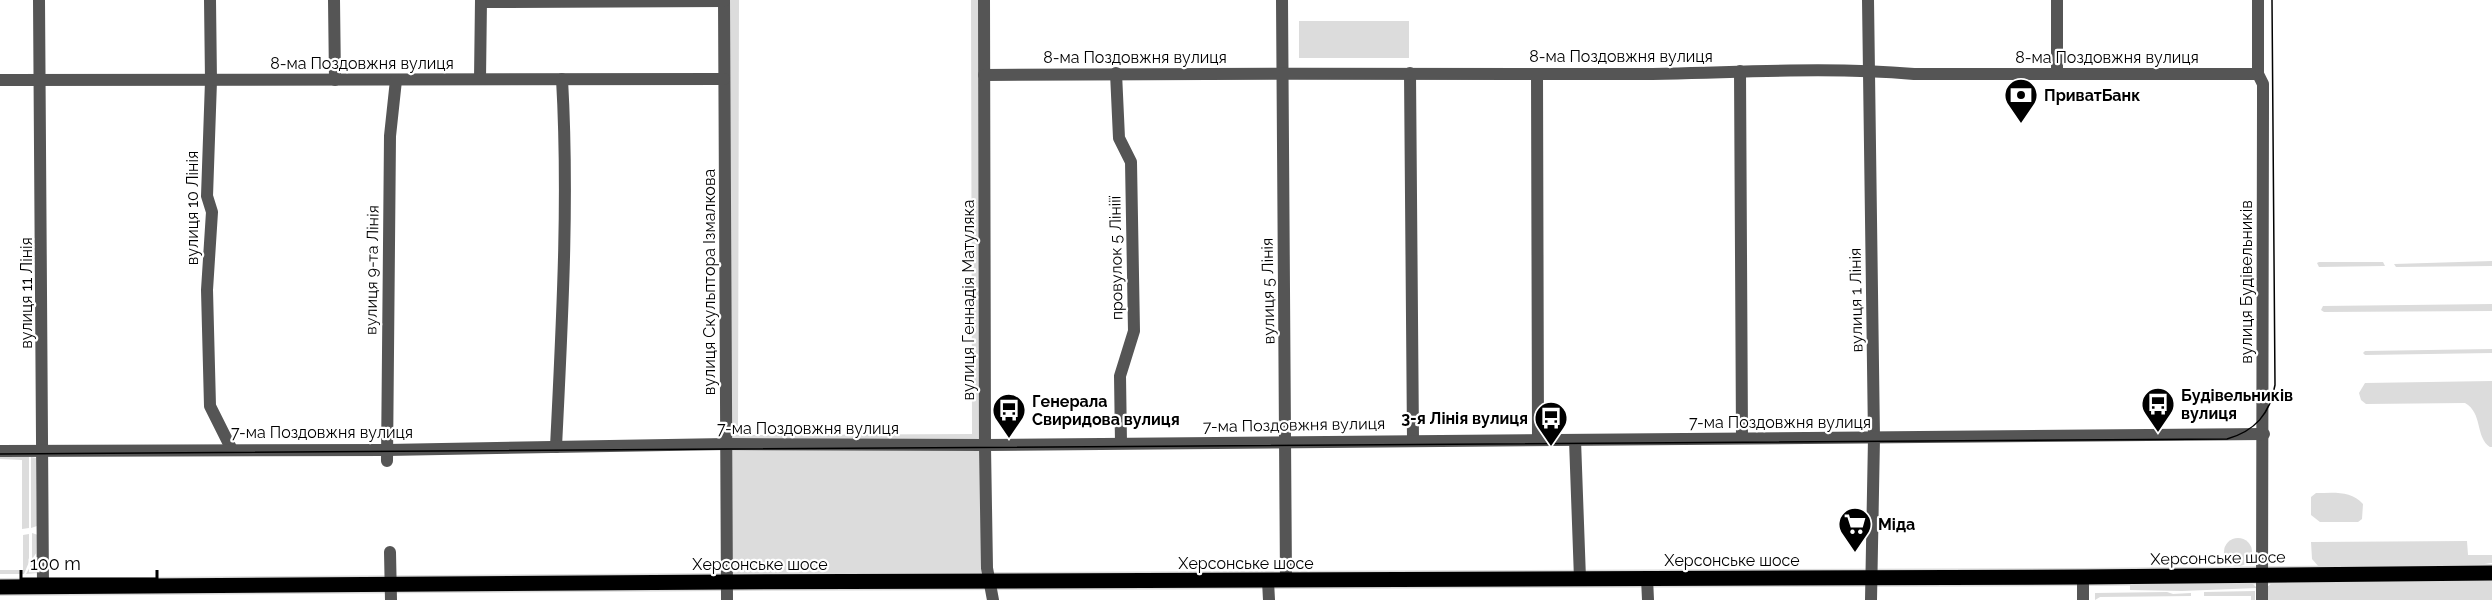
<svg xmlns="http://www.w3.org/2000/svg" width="2492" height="600" viewBox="0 0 2492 600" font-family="Raleway,sans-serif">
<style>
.green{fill:#dcdcdc}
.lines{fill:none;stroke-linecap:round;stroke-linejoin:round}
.major-casing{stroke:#dbdbdb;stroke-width:18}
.minor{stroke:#555;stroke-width:12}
.major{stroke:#000;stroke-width:15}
.tram{stroke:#000;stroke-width:1.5}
.labels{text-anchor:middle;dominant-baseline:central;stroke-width:4.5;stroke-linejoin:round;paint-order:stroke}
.street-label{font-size:16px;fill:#000;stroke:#fff}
.poi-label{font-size:16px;font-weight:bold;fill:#000;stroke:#fff;text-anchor:start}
</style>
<rect width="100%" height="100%" fill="#fff"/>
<g class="green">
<path d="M728,0H739L738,435L972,434L971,0H980L982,573L980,575L732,574Z"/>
<rect x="1299" y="21" width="110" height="37"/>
<path d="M2492,261V266L2396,267L2394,264Z"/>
<path d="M2319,262H2383L2385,266L2319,267L2317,263Z"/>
<path d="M2492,304V311L2324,312L2321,310L2323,306Z"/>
<path d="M2492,349V353L2365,355L2363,353L2365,351Z"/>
<path d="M2492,381V447H2490C2475,437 2483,413 2465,403L2366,404L2361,400L2359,393L2365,383Z"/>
<path d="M0,457H29V528L22,529V460L0,459Z"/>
<path d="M31,457L36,458L37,526L31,528Z"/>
<path d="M2316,493C2333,493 2351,490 2363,504L2362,519L2358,522H2320L2311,515V497Z"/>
<path d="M32,533L38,535L37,573L26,574L32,563Z"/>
<path d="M29,534V562L24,574H0V570H23V535Z"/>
<circle cx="2238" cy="552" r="14"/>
<path d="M2467,541L2468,555H2492V563L2462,567H2319L2312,559L2311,542Z"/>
<path d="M2492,581V600H2266L2267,587L2272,583Z"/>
<path d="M2251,582L2257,588L2182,591L2130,590V583Z"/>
<path d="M2255,591V600H2251V596H2204V592Z"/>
<path d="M2167,592L2173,594L2191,593V596L2100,597L2095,600V593Z"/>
</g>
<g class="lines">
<defs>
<path id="major" d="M0,587L727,582L2083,577L2492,573"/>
</defs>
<use href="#major" class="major-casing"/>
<g class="minor">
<path d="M39,0L43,586"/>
<path d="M210,0L211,81L207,196L212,212L207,290L210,406L231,448"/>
<path d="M334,0L335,80"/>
<path d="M724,0L727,600"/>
<path d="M984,0L985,447L987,568L993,600"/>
<path d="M1282,0L1286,581"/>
<path d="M1868,0L1874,438L1871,600"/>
<path d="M2258,0V74L2263,84V104L2262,600"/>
<path d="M481,2L724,1"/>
<path d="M1740,71L1742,438"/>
<path d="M1116,73L1119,138L1131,162L1134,331L1120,376L1121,443"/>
<path d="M1410,73L1413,440"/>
<path d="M2057,73V0"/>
<path d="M1537,74L1538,439"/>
<path d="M984,75C1193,73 1401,74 1610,74C1711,75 1813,65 1914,74H2258"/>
<path d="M480,79L481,0"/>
<path d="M0,80L724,79"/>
<path d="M1575,440L1580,579"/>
<path d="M556,447C562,324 569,201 562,79"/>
<path d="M0,451L387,450L726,444L985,445L2264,434"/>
<path d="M387,461L390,136L396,80"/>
<path d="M390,552L391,600"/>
<path d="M2083,577V600"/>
<path d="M1647,578L1648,600"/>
<path d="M1268,581L1269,600"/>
</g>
<use href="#major" class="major"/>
<path class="tram" d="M0,454L2227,439C2255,431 2270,414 2275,385L2272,0"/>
</g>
<defs>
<symbol id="bank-pin" viewBox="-11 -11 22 30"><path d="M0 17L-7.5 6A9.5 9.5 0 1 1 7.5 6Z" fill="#000" stroke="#fff"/><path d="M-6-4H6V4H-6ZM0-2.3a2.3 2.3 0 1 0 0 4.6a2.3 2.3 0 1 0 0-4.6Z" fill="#fff"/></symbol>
<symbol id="bus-pin" viewBox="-11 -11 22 30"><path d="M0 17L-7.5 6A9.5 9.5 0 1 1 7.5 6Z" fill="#000" stroke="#fff"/><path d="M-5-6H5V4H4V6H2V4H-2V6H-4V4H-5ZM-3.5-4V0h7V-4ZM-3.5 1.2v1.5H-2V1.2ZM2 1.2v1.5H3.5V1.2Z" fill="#fff"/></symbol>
<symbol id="supermarket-pin" viewBox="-11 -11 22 30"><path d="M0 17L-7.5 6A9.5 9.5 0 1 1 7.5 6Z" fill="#000" stroke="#fff"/><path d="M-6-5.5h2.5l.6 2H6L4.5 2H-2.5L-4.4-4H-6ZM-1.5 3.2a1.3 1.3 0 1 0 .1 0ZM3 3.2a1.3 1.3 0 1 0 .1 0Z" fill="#fff"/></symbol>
</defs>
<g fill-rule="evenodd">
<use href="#bank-pin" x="2002" y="76" width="38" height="52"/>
<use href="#bus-pin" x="2139" y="385" width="38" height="52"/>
<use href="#bus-pin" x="990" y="391" width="38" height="52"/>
<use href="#bus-pin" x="1532" y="399" width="38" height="52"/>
<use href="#supermarket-pin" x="1836" y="505" width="38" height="52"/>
</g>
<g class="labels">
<g class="street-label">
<text x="1621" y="56">8-ма Поздовжня вулиця</text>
<text x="1135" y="57">8-ма Поздовжня вулиця</text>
<text x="2107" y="57">8-ма Поздовжня вулиця</text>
<text x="362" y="63">8-ма Поздовжня вулиця</text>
<text transform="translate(192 208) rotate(-90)">вулиця 10 Лінія</text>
<text transform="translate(1116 258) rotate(-91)">провулок 5 Лініії</text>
<text transform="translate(372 270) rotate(-89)">вулиця 9-та Лінія</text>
<text transform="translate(709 282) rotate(-90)">вулиця Скульптора Ізмалкова</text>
<text transform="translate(2246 282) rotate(-90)">вулиця Будівельників</text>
<text transform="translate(1268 291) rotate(-91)">вулиця 5 Лінія</text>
<text transform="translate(26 293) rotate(-90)">вулиця 11 Лінія</text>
<text transform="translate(968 300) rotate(-90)">вулиця Геннадія Матуляка</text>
<text transform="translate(1856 300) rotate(-91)">вулиця 1 Лінія</text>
<text x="1780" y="422">7-ма Поздовжня вулиця</text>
<text transform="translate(1294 425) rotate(-1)">7-ма Поздовжня вулиця</text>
<text x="808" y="428">7-ма Поздовжня вулиця</text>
<text x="322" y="432">7-ма Поздовжня вулиця</text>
<text transform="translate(2218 558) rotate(-1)">Херсонське шосе</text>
<text x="1732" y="560">Херсонське шосе</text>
<text x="1246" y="563">Херсонське шосе</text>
<text x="760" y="564">Херсонське шосе</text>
</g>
<g class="poi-label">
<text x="2044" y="95">ПриватБанк</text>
<text x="2181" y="395">Будівельників<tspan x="2181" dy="18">вулиця</tspan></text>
<text x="1032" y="401">Генерала<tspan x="1032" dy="18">Свиридова вулиця</tspan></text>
<text x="1528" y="418" text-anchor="end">3-я Лінія вулиця</text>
<text x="1878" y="524">Міда</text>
</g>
</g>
<path d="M21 570v9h136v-9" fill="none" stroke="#000000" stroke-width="3"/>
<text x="30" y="570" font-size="18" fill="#000000" stroke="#ffffff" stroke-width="4.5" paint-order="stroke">100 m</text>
</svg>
